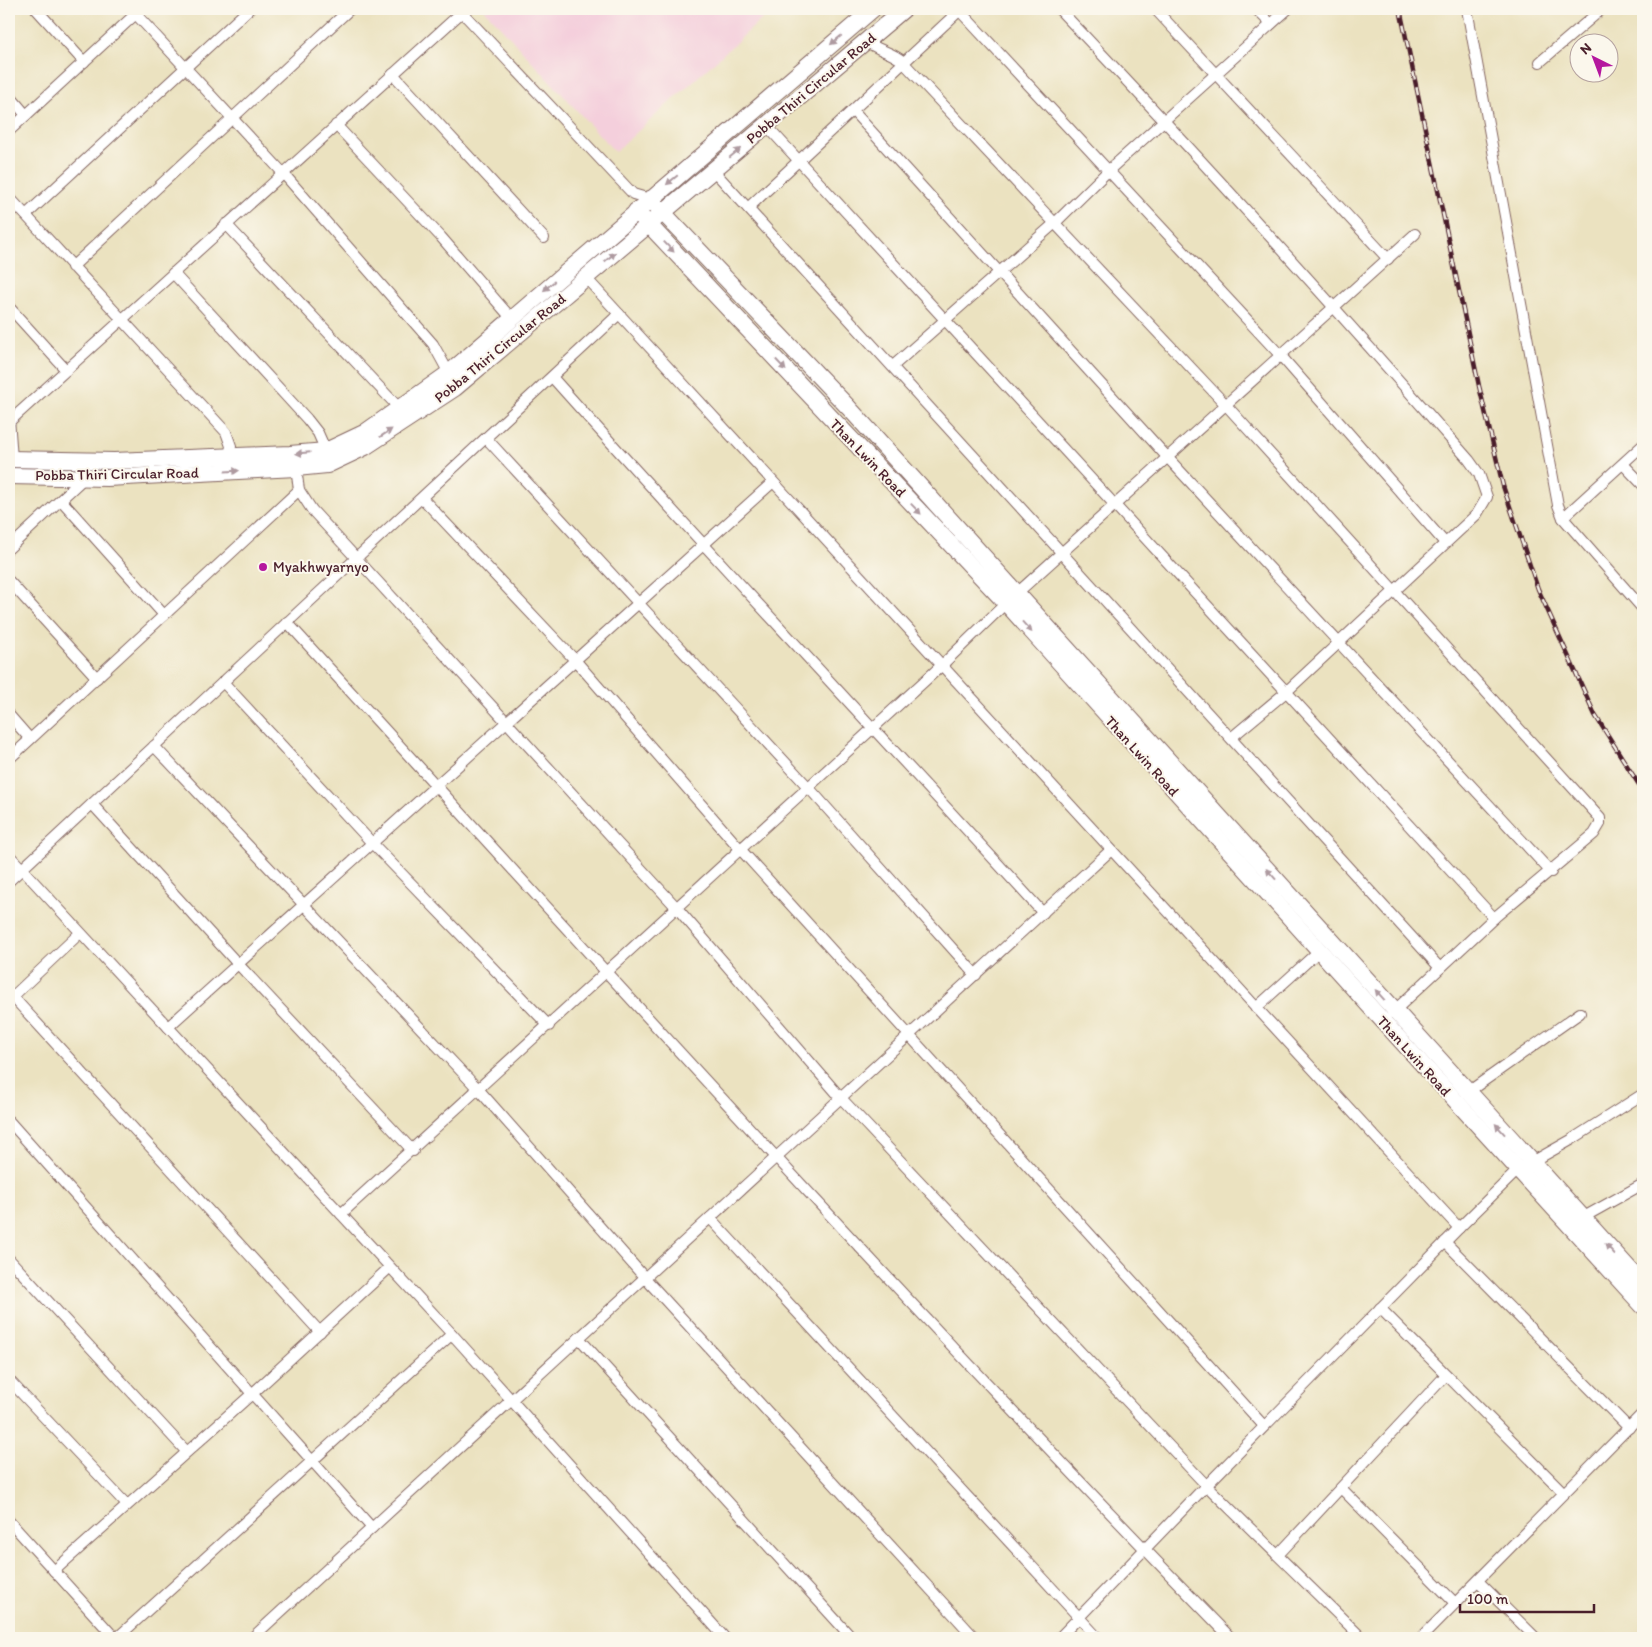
<svg xmlns="http://www.w3.org/2000/svg" width="1652" height="1647" viewBox="0 0 1652 1647" font-family="Itim,sans-serif">
<style>
.built{fill:#f4cfdc}
.lines{fill:none;stroke-linecap:round;stroke-linejoin:round}
.street-casing{stroke:#82635f;stroke-width:12}
.primary-casing{stroke:#82635f;stroke-width:18}
.street{stroke:#fff;stroke-width:10}
.primary{stroke:#fff;stroke-width:16}
.rail-casing{stroke:#4a1f2b;stroke-width:4.5}
.rail{stroke:#fbf7ec;stroke-width:2.5;stroke-dasharray:8;stroke-linecap:butt}
.oneway{fill:#ae9aa0}
.poi-dot{fill:#b5179e;stroke:#fbf7ec;stroke-width:2}
.labels{text-anchor:middle;dominant-baseline:central;stroke-width:4;stroke-linejoin:round;paint-order:stroke}
.street-label{font-size:15px;fill:#4a1f2b;stroke:#fbf7ec}
.poi-label{font-size:15px;fill:#4a1f2b;stroke:#fbf7ec;text-anchor:start}
</style>
<rect width="100%" height="100%" fill="#fbf7ec"/>
<filter id="ink" filterUnits="userSpaceOnUse"><feTurbulence type="fractalNoise" baseFrequency=".02" numOctaves="2"/><feDisplacementMap in="SourceGraphic" scale="10" xChannelSelector="R" yChannelSelector="G"/><feConvolveMatrix kernelMatrix="1 2 1 2 8 2 1 2 1" color-interpolation-filters="sRGB"/></filter>
<filter id="wash" filterUnits="userSpaceOnUse"><feTurbulence type="fractalNoise" baseFrequency=".0096" numOctaves="4" result="noise"/><feDisplacementMap in="SourceGraphic" scale="20" xChannelSelector="R" yChannelSelector="G"/><feGaussianBlur stdDeviation="1.12" result="paint"/><feColorMatrix in="noise" values="0 0 0 0 0 0 0 0 0 0 0 0 0 0 0 0 0 1.4 0 .05"/><feComposite in="paint" operator="in"/></filter>
<g filter="url(#wash)">
<rect width="100%" height="100%" fill="#ebe2c0"/>
<path class="built" d="M484,9H773L615,152Z"/>
</g>
<g filter="url(#ink)">
<g class="lines">
<defs>
<g id="street">
<path d="M36,9L84,62"/>
<path d="M131,9L283,173L433,344L451,377"/>
<path d="M459,9L633,194L650,199"/>
<path d="M958,9L1281,356L1445,543"/>
<path d="M1059,9C1199,156 1335,307 1469,460L1479,474L1487,497L1477,514L1286,692L1231,738"/>
<path d="M1155,9L1388,259"/>
<path d="M1256,9L1271,24"/>
<path d="M1467,9L1558,505L1563,518L1643,609"/>
<path d="M867,41C877,51 891,51 902,61L1226,405L1600,818V824L1594,834L1494,918L1392,1013"/>
<path d="M1540,62L1602,9"/>
<path d="M393,74L544,238"/>
<path d="M9,95L26,115"/>
<path d="M853,111L1168,458L1551,872"/>
<path d="M336,125L441,237L512,319"/>
<path d="M767,126L1494,918"/>
<path d="M9,131L141,9"/>
<path d="M713,170L1440,968"/>
<path d="M9,197L226,432L231,446L229,457"/>
<path d="M748,208L961,9"/>
<path d="M26,215L249,9"/>
<path d="M226,224L399,408"/>
<path d="M72,267L350,9"/>
<path d="M173,273L307,419L318,433L326,451"/>
<path d="M586,278L1459,1228"/>
<path d="M9,307L66,370"/>
<path d="M893,366L1055,223L1109,170L1288,9"/>
<path d="M552,377C713,558 880,734 1043,913"/>
<path d="M9,418L12,459"/>
<path d="M11,420L462,12"/>
<path d="M486,438L809,788L976,975"/>
<path d="M1623,464L1643,485"/>
<path d="M296,468L299,490L312,510L677,908L841,1098L1206,1485L1362,1638"/>
<path d="M422,498L575,660L741,850L1264,1426"/>
<path d="M61,500L164,615"/>
<path d="M1563,518L1643,445"/>
<path d="M9,548L85,477"/>
<path d="M9,581L97,678"/>
<path d="M287,622C599,964 908,1307 1231,1638"/>
<path d="M223,682L372,843L549,1026"/>
<path d="M9,715L30,739"/>
<path d="M154,746L479,1090L645,1278L975,1638"/>
<path d="M9,759L299,490"/>
<path d="M92,804L238,964L413,1151"/>
<path d="M9,855L452,1334L725,1638"/>
<path d="M9,881L619,314"/>
<path d="M12,996L320,1332"/>
<path d="M9,1000L79,934"/>
<path d="M1256,1008L1320,950"/>
<path d="M168,1027L773,482"/>
<path d="M1468,1092L1580,1013"/>
<path d="M9,1121L372,1528"/>
<path d="M341,1214L941,666L1006,603L1415,234"/>
<path d="M710,1218L1098,1638"/>
<path d="M1582,1218L1643,1184"/>
<path d="M1445,1242L1629,1428"/>
<path d="M9,1259L186,1451"/>
<path d="M1380,1308L1564,1493"/>
<path d="M579,1338L852,1638"/>
<path d="M9,1380L127,1505"/>
<path d="M1341,1488L1455,1603"/>
<path d="M9,1521L115,1638"/>
<path d="M1278,1555L1446,1375"/>
<path d="M54,1571L253,1393L389,1268"/>
<path d="M1478,1581L1536,1638"/>
<path d="M117,1638L452,1334"/>
<path d="M252,1638L1111,850"/>
<path d="M1059,1638L1199,1493L1459,1228L1518,1170L1571,1140L1643,1094"/>
<path d="M1421,1638L1643,1413"/>
</g>
<g id="primary">
<path d="M650,199L849,408L1643,1284"/>
<path d="M636,211L1006,603L1383,1021L1643,1306"/>
<path d="M9,459L114,461L290,454L326,451L364,433L449,373L873,9"/>
<path d="M9,476L107,478L296,468L327,465L365,447L455,388L904,9"/>
</g>
</defs>
<use href="#street" class="street-casing"/>
<use href="#primary" class="primary-casing"/>
<use href="#street" class="street"/>
<use href="#primary" class="primary"/>
<defs>
<path id="rail" d="M1400,9L1479,386L1503,486L1538,589L1595,715L1643,791"/>
</defs>
<use href="#rail" class="rail-casing"/>
<use href="#rail" class="rail"/>
</g>
<defs><path id="oneway-solid" d="M-6-.8H1V-3.2L6.5 0L1 3.2V.8H-6Z" transform="scale(1.25)"/></defs>
<g class="oneway">
<use href="#oneway-solid" transform="translate(836 40) rotate(140)"/>
<use href="#oneway-solid" transform="translate(735 153) rotate(-40)"/>
<use href="#oneway-solid" transform="translate(672 180) rotate(140)"/>
<use href="#oneway-solid" transform="translate(669 247) rotate(46)"/>
<use href="#oneway-solid" transform="translate(610 257) rotate(-40)"/>
<use href="#oneway-solid" transform="translate(549 286) rotate(139)"/>
<use href="#oneway-solid" transform="translate(781 365) rotate(47)"/>
<use href="#oneway-solid" transform="translate(386 433) rotate(-34)"/>
<use href="#oneway-solid" transform="translate(303 453) rotate(175)"/>
<use href="#oneway-solid" transform="translate(232 471) rotate(-3)"/>
<use href="#oneway-solid" transform="translate(916 509) rotate(46)"/>
<use href="#oneway-solid" transform="translate(1027 627) rotate(48)"/>
<use href="#oneway-solid" transform="translate(1271 874) rotate(-132)"/>
<use href="#oneway-solid" transform="translate(1380 995) rotate(-132)"/>
<use href="#oneway-solid" transform="translate(1500 1129) rotate(-132)"/>
<use href="#oneway-solid" transform="translate(1610 1249) rotate(-133)"/>
</g>
</g>
<circle class="poi-dot" cx="263" cy="567" r="5"/>
<g class="labels">
<g class="street-label">
<text transform="translate(811 88) rotate(-40)">Pobba Thiri Circular Road</text>
<text transform="translate(500 348) rotate(-39)">Pobba Thiri Circular Road</text>
<text transform="translate(868 458) rotate(46)">Than Lwin Road</text>
<text transform="translate(117 474) rotate(-1)">Pobba Thiri Circular Road</text>
<text transform="translate(1142 756) rotate(48)">Than Lwin Road</text>
<text transform="translate(1414 1056) rotate(48)">Than Lwin Road</text>
</g>
<g class="poi-label">
<text x="273" y="567">Myakhwyarnyo</text>
</g>
</g>
<rect width="1652" height="1647" fill="none" stroke="#fbf7ec" stroke-width="30"/>
<g transform="translate(1594 58) rotate(318)"><circle r="24" fill="#fbf7ec" stroke="#b4a19f"/>
<path d="M0-4L9 19L0 12L-9 19Z" fill="#b5179e"/>
<text y="-8" font-size="14" font-weight="bold" text-anchor="middle" fill="#4a1f2b">N</text>
</g>
<path d="M1460 1604v8h134v-8" fill="none" stroke="#4a1f2b" stroke-width="2.5"/>
<text x="1467" y="1604" font-size="15" fill="#4a1f2b" stroke="#fbf7ec" stroke-width="4" paint-order="stroke">100 m</text>
</svg>
